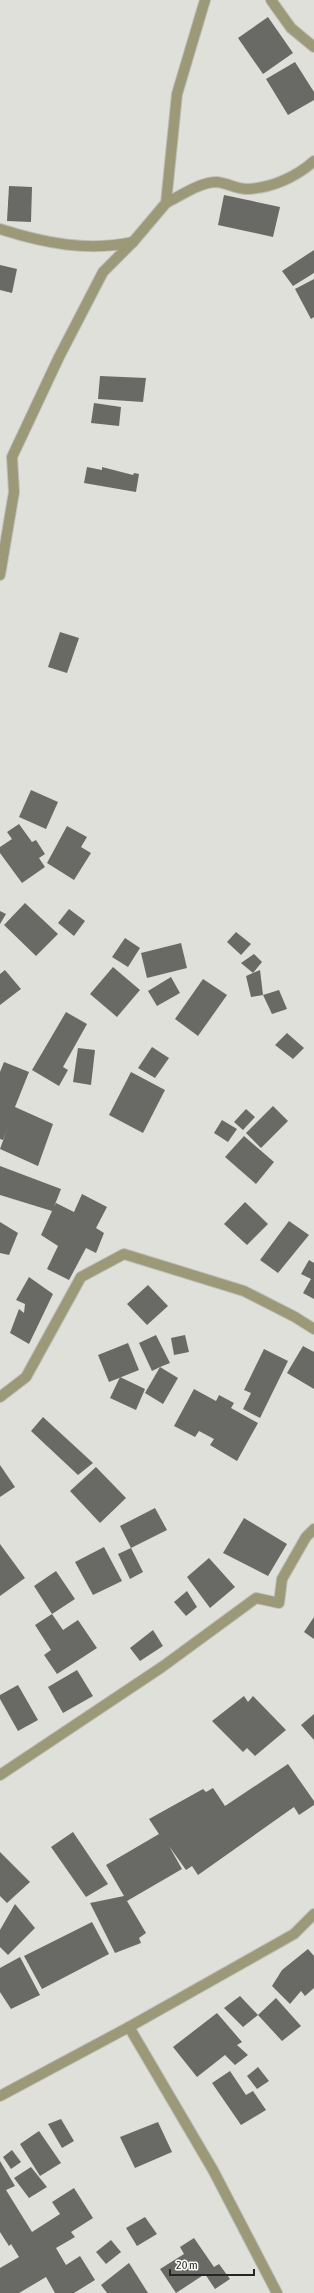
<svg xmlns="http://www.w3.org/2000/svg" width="314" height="2293" viewBox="0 0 314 2293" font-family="'Asap Condensed',sans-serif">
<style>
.building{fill:#696965}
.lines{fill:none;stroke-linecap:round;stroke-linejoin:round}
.minor-casing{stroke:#bebeba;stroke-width:12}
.minor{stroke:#9b9978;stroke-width:10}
</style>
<rect width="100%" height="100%" fill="#e0e0db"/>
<g class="building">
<path d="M268,17L293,53L263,74L238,38Z"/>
<path d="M295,62L314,92V100L288,115L266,79Z"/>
<path d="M9,186L32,187L31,222L7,221Z"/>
<path d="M224,195L280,207L273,237L218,225Z"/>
<path d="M314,250V273L293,286L282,271Z"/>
<path d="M0,265L17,269L12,293L0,290Z"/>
<path d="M314,279V317L311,319L295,289Z"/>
<path d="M100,376L146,378L143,402L98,399Z"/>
<path d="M94,403L121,407L119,426L91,423Z"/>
<path d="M87,467L102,470V467L133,475L134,473L139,474L136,492L84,483Z"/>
<path d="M60,632L79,638L67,673L48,667Z"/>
<path d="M31,790L58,802L46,829L19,817Z"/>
<path d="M19,824L32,842L36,840L45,854L39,858L45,867L22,883L0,853V847L12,839L7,832Z"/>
<path d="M67,826L87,837L81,847L91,853L74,880L47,863Z"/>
<path d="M25,903L58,934L36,956L4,925Z"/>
<path d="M69,909L85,921L74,936L58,923Z"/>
<path d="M0,911L6,914L0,924Z"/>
<path d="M236,932L251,944L241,955L227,942Z"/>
<path d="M125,938L140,948L128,967L112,957Z"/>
<path d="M181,943L187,968L147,978L141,953Z"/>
<path d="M254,954L262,962L253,973L241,963Z"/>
<path d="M113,967L140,990L117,1017L90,994Z"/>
<path d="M5,970L21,989L0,1005V974Z"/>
<path d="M260,970L263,995L251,997L246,976Z"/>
<path d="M171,977L180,993L157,1006L148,991Z"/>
<path d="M203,979L227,995L198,1036L175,1019Z"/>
<path d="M279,990L287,1009L272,1014L263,995Z"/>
<path d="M66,1012L87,1024L63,1067L68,1070L59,1086L32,1070Z"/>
<path d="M287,1033L304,1048L293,1059L275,1045Z"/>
<path d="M152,1047L169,1058L155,1078L138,1068Z"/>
<path d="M78,1048L95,1050L91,1085L73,1082Z"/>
<path d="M4,1062L29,1072L15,1107L53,1124L38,1166L0,1149L8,1127L3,1140L0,1139V1072Z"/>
<path d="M131,1072L165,1090L143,1133L109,1115Z"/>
<path d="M273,1106L288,1121L261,1148L246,1133Z"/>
<path d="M246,1109L255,1117L243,1130L234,1122Z"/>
<path d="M222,1120L237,1129L228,1142L214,1133Z"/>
<path d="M244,1136L274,1162L256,1184L225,1157Z"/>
<path d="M0,1166L61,1189L54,1207L56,1203L74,1212L82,1194L107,1207L96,1228L104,1233L96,1253L86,1248L69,1280L47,1269L58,1246L41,1235L52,1211L0,1195Z"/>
<path d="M245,1202L268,1224L247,1245L224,1224Z"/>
<path d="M289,1221L309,1235L278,1273L260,1260Z"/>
<path d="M0,1222L18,1233L9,1255L0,1253Z"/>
<path d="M309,1260L314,1263V1299L303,1293L311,1279L301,1274Z"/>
<path d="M29,1277L53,1294L29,1344L10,1333L19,1309L24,1313L25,1304L16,1300Z"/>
<path d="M148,1285L168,1306L147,1325L127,1304Z"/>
<path d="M156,1335L170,1363L160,1367L178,1378L163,1404L145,1393L160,1367L152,1371L139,1343Z"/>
<path d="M185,1335L189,1352L174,1355L171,1338Z"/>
<path d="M128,1343L139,1370L109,1382L98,1355Z"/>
<path d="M303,1346L314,1352V1389L287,1373Z"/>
<path d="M264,1349L288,1361L260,1418L243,1409L251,1393L244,1390Z"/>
<path d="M120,1377L145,1389L136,1410L110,1398Z"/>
<path d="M194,1389L216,1401L219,1395L234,1403L231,1408L258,1423L237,1461L210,1445L214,1439L199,1431L195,1437L174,1426Z"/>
<path d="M43,1417L93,1463L78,1475L31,1431Z"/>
<path d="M0,1465L15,1487L0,1497Z"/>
<path d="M96,1467L126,1498L100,1523L70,1491Z"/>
<path d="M155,1508L167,1530L131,1548L120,1526Z"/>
<path d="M244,1518L287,1544L268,1576L223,1553Z"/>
<path d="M0,1544L25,1578L0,1596Z"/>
<path d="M104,1547L122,1581L93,1595L75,1562Z"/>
<path d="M131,1548L143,1572L130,1579L118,1554Z"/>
<path d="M209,1558L235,1587L210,1608L187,1577Z"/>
<path d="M56,1571L75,1599L52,1614L63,1630L78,1620L97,1648L57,1674L44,1655L51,1650L35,1625L52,1614L34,1586Z"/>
<path d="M187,1591L197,1607L186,1616L174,1602Z"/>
<path d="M314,1617V1639L304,1632Z"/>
<path d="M153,1630L163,1646L140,1661L130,1648Z"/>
<path d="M77,1670L93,1696L63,1713L48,1687Z"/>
<path d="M18,1685L38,1720L18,1731L0,1699V1695Z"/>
<path d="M244,1696L248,1702L253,1696L286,1730L255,1756L247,1748L243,1752L212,1721Z"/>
<path d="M314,1714V1740L301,1725Z"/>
<path d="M288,1764L314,1801V1805L299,1815L294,1807L198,1875L192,1866L186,1870L169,1846L182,1869L127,1901L146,1933L139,1938L141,1943L115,1953L90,1903L124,1896L106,1865L159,1834L149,1819L203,1789L206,1792L213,1788L225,1806Z"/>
<path d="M73,1832L108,1884L86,1897L51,1847Z"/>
<path d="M0,1852L30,1882L7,1903L0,1896Z"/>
<path d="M15,1904L35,1928L8,1955L0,1947V1930Z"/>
<path d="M92,1922L109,1954L42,1989L24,1956Z"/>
<path d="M308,1949L314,1956V1988L305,1996L301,1991L290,2004L272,1986L282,1970Z"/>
<path d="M20,1957L40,1995L11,2009L0,1992V1968Z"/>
<path d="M240,1996L258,2015L276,1998L301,2026L282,2041L258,2015L243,2027L224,2008Z"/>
<path d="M217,2013L242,2042L237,2045L248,2055L235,2065L225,2055L197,2077L173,2047Z"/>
<path d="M258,2067L269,2081L257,2089L247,2076Z"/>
<path d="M230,2071L246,2095L253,2091L266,2110L241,2125L212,2083Z"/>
<path d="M61,2119L74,2141L62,2148L48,2124Z"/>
<path d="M158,2122L172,2152L135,2168L120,2137Z"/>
<path d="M39,2131L61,2163L40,2176L20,2144Z"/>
<path d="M12,2150L21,2162L11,2169L3,2157Z"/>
<path d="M0,2161L15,2186L6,2190L32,2232L60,2214L52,2202L74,2188L93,2218L71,2232L75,2237L56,2248L66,2265L80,2256L95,2280L74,2293H55L46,2277L19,2293H0V2268L19,2257L11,2244L9,2246L0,2232Z"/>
<path d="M31,2167L47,2187L29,2198L14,2178Z"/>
<path d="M145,2217L157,2234L137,2246L126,2228Z"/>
<path d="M194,2238L214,2267L219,2264L230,2279L215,2289L205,2274L176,2293L160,2269L184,2254L180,2247Z"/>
<path d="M111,2240L121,2252L106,2264L96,2252Z"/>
<path d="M129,2263L148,2293H107L101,2285Z"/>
</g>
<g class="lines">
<defs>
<g id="minor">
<path d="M271,0L291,28L314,47"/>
<path d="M166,203C182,195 200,182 217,182C227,183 237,189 247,189C272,188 296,177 314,161"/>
<path d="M0,229C44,243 88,252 133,242"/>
<path d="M0,575L14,492L12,457L59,357L103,272L133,242L166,203L177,94L205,0"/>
<path d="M0,1397L26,1377L81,1277L124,1254L244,1291L295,1317L314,1329"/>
<path d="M0,1775L162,1667L256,1598L279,1603L282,1579L306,1537L314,1529"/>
<path d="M129,2027L213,2170L277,2293"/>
<path d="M0,2096L129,2027L294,1934L314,1914"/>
</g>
</defs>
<use href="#minor" class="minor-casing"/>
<use href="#minor" class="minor"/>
</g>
<path d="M170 2269v6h84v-6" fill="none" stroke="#252523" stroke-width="2"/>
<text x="176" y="2269" font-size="12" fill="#252523" stroke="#fffffe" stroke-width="3" paint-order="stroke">20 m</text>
</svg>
